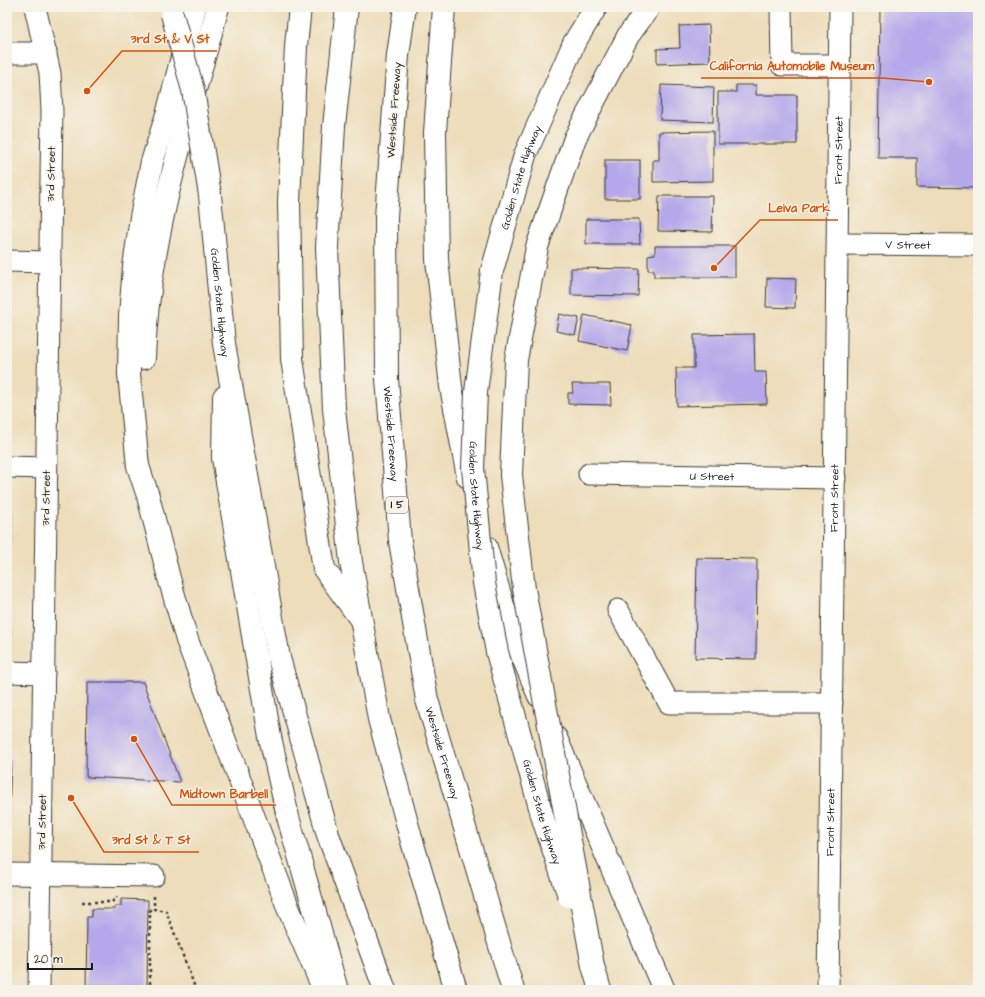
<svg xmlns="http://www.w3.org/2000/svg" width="985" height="997" viewBox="0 0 985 997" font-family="'Architects Daughter',sans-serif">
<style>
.building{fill:#b4a7ea}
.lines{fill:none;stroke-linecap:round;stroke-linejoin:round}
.minor-casing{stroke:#3b3934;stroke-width:23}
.highway-casing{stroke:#3b3934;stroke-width:24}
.path{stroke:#3b3934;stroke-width:2.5;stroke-dasharray:3 3;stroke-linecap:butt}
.minor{stroke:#fff;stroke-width:21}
.highway{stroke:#fff;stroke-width:22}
.highway-bridge-casing{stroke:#3b3934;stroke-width:24;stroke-linecap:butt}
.highway-bridge{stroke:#fff;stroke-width:22}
.labels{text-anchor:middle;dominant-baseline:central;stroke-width:3;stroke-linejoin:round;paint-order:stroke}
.shield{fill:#f7f3e8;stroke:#5e5c59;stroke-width:1}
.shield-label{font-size:10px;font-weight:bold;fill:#1c1c1c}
.street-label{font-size:11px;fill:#1c1c1c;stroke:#f7f3e8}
.leader{fill:none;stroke:#d4530e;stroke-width:1.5}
.callout-dot{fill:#d4530e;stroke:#f7f3e8;stroke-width:1.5}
.callout-label{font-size:12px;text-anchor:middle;font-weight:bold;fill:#d4530e;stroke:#f7f3e8;stroke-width:3;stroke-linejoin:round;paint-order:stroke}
</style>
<rect width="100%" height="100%" fill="#f7f3e8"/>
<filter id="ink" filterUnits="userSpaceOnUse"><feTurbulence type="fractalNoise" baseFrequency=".025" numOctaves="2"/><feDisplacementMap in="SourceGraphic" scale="8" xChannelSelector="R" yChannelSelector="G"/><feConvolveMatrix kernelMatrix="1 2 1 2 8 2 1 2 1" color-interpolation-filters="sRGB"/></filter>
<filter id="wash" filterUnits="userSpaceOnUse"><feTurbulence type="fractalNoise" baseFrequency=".012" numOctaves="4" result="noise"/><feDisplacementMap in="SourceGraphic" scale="16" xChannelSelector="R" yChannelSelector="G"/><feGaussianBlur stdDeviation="0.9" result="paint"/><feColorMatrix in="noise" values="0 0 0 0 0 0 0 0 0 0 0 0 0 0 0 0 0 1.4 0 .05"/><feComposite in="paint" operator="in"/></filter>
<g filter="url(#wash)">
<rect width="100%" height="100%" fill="#edddba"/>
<g id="blocks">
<g class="building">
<path d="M880,7H978V188L917,187V158H878Z"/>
<path d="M709,25L710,62L657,64V49L680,48L679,26Z"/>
<path d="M661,85L714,87L713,122L660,120Z"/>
<path d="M736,85H756V95H797V144H718V92H736Z"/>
<path d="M713,131V181L653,182V160H659V132Z"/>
<rect x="605" y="160" width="35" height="39"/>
<path d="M659,196H713L712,232L658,231Z"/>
<path d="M586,219H639L640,244H586Z"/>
<path d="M655,246H735V277H654V270H648V255L655,254Z"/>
<path d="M571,268L639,269L638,296L571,295Z"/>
<path d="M767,278L796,279L795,308L766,307Z"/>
<path d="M559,314L579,318L575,335L556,331Z"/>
<path d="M584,315L632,325L627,351L579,341Z"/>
<path d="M754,334L755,372H766L767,404L677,406L676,368H694V335Z"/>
<path d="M7,358H9L8,388H7Z"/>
<path d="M572,384H610L611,405L568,404V393H573Z"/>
<rect x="7" y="507" width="4" height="35"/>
<path d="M697,558L757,559L756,659L695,658Z"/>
<rect x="7" y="630" width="4" height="30"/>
<path d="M87,682H143L180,782L86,777Z"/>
<path d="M7,760H11L9,815H7Z"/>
<path d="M121,899L148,900L147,990H86L87,917H92V909H115V906H121Z"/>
</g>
</g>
</g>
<g filter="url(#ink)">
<use href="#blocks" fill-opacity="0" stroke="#3b3934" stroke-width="1"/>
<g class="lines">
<defs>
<g id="minor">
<path d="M35,7L50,73L52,111L39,990"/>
<path d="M781,7L782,65H840"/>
<path d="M7,53H46"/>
<path id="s1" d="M838,244L978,245"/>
<path d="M7,261L50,262"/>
<path d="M7,467L46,468"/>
<path id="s2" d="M589,474L835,478"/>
<path d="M618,610L669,703H832"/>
<path d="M7,672L44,673"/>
<path d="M7,874L154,876"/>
<path id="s3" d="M828,990L840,7"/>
</g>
<g id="highway">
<path d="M195,7L168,111L152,162L141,217L134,267L130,316L129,374L138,466L148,496L169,578L187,640L289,910L324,990"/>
<path d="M300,7L296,46L289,202L292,359L324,569L359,617"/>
<path d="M347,7L334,126L327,247L334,409L351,562L379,719L411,838L456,990"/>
<path id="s4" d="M405,7L398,55L386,217L387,379L400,541L427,700L513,990"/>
<path d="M444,7L435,132L437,260L451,387L468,477"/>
<path id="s5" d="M210,195L224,344L279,658L328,835L385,990"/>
<path id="s6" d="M492,271L525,155L574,43L596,7"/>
<path d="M144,358C148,238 187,122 218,7"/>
<path d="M224,397L223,458L270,737L288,817L337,990"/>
<path d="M486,547L508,622L539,696"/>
<path d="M556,738L664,990"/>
<path d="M593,966L600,990"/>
</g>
</defs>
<use href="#minor" class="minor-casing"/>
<use href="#highway" class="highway-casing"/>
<g class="path">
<path d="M154,896V909L166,911L196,990"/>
<path d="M82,902H112L117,897"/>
<path d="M150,990V910L154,909"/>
</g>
<use href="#minor" class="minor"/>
<use href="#highway" class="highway"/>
<defs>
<g id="highway-bridge">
<path d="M172,14L193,90L210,195"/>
<path id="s7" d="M492,271L476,392L473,468L484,583L497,652L544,822L569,896"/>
<path d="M593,966L524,589L511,475L516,360L537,247L575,138L628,36L649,7"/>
</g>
</defs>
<use href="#highway-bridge" class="highway-bridge-casing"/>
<use href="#highway-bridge" class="highway-bridge"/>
</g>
</g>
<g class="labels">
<rect class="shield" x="386" y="497" width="22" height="16" rx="3"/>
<g class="shield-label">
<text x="397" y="505">I 5</text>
</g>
<g class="street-label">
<text transform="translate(394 110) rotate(-86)">Westside Freeway</text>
<text stroke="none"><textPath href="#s3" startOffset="840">Front Street</textPath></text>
<text transform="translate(51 174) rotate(-89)">3rd Street</text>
<text stroke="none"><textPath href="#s6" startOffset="98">Golden State Highway</textPath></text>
<text stroke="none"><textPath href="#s1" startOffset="70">V Street</textPath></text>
<text stroke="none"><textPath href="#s5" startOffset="108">Golden State Highway</textPath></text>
<text stroke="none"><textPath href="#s4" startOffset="428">Westside Freeway</textPath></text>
<text stroke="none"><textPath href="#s2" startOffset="123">U Street</textPath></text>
<text stroke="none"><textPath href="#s7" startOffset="226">Golden State Highway</textPath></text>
<text transform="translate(46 498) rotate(-89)">3rd Street</text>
<text stroke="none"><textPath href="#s3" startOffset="492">Front Street</textPath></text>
<text stroke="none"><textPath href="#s4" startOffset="752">Westside Freeway</textPath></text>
<text stroke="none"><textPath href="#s7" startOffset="550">Golden State Highway</textPath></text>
<text transform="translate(42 822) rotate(-89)">3rd Street</text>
<text stroke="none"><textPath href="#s3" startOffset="168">Front Street</textPath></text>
</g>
</g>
<path class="leader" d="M87 91L122 51H217M929 82L882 78H701M714 268L760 220H838M134 739L172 805H276M71 798L104 852H199"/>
<g class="callout-dot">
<circle cx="87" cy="91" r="4"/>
<circle cx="929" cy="82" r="4"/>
<circle cx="714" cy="268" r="4"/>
<circle cx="134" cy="739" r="4"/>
<circle cx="71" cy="798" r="4"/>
</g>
<g class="callout-label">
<text x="170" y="43">3rd St &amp; V St</text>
<text x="792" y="70">California Automobile Museum</text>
<text x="799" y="212">Leiva Park</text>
<text x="224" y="798">Midtown Barbell</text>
<text x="151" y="844">3rd St &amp; T St</text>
</g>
<rect width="985" height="997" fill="none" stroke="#f7f3e8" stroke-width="24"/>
<path d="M28 963v6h64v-6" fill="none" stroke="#1c1c1c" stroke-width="2"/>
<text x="34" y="963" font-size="12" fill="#1c1c1c" stroke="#f7f3e8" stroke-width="3" paint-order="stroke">20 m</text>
</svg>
